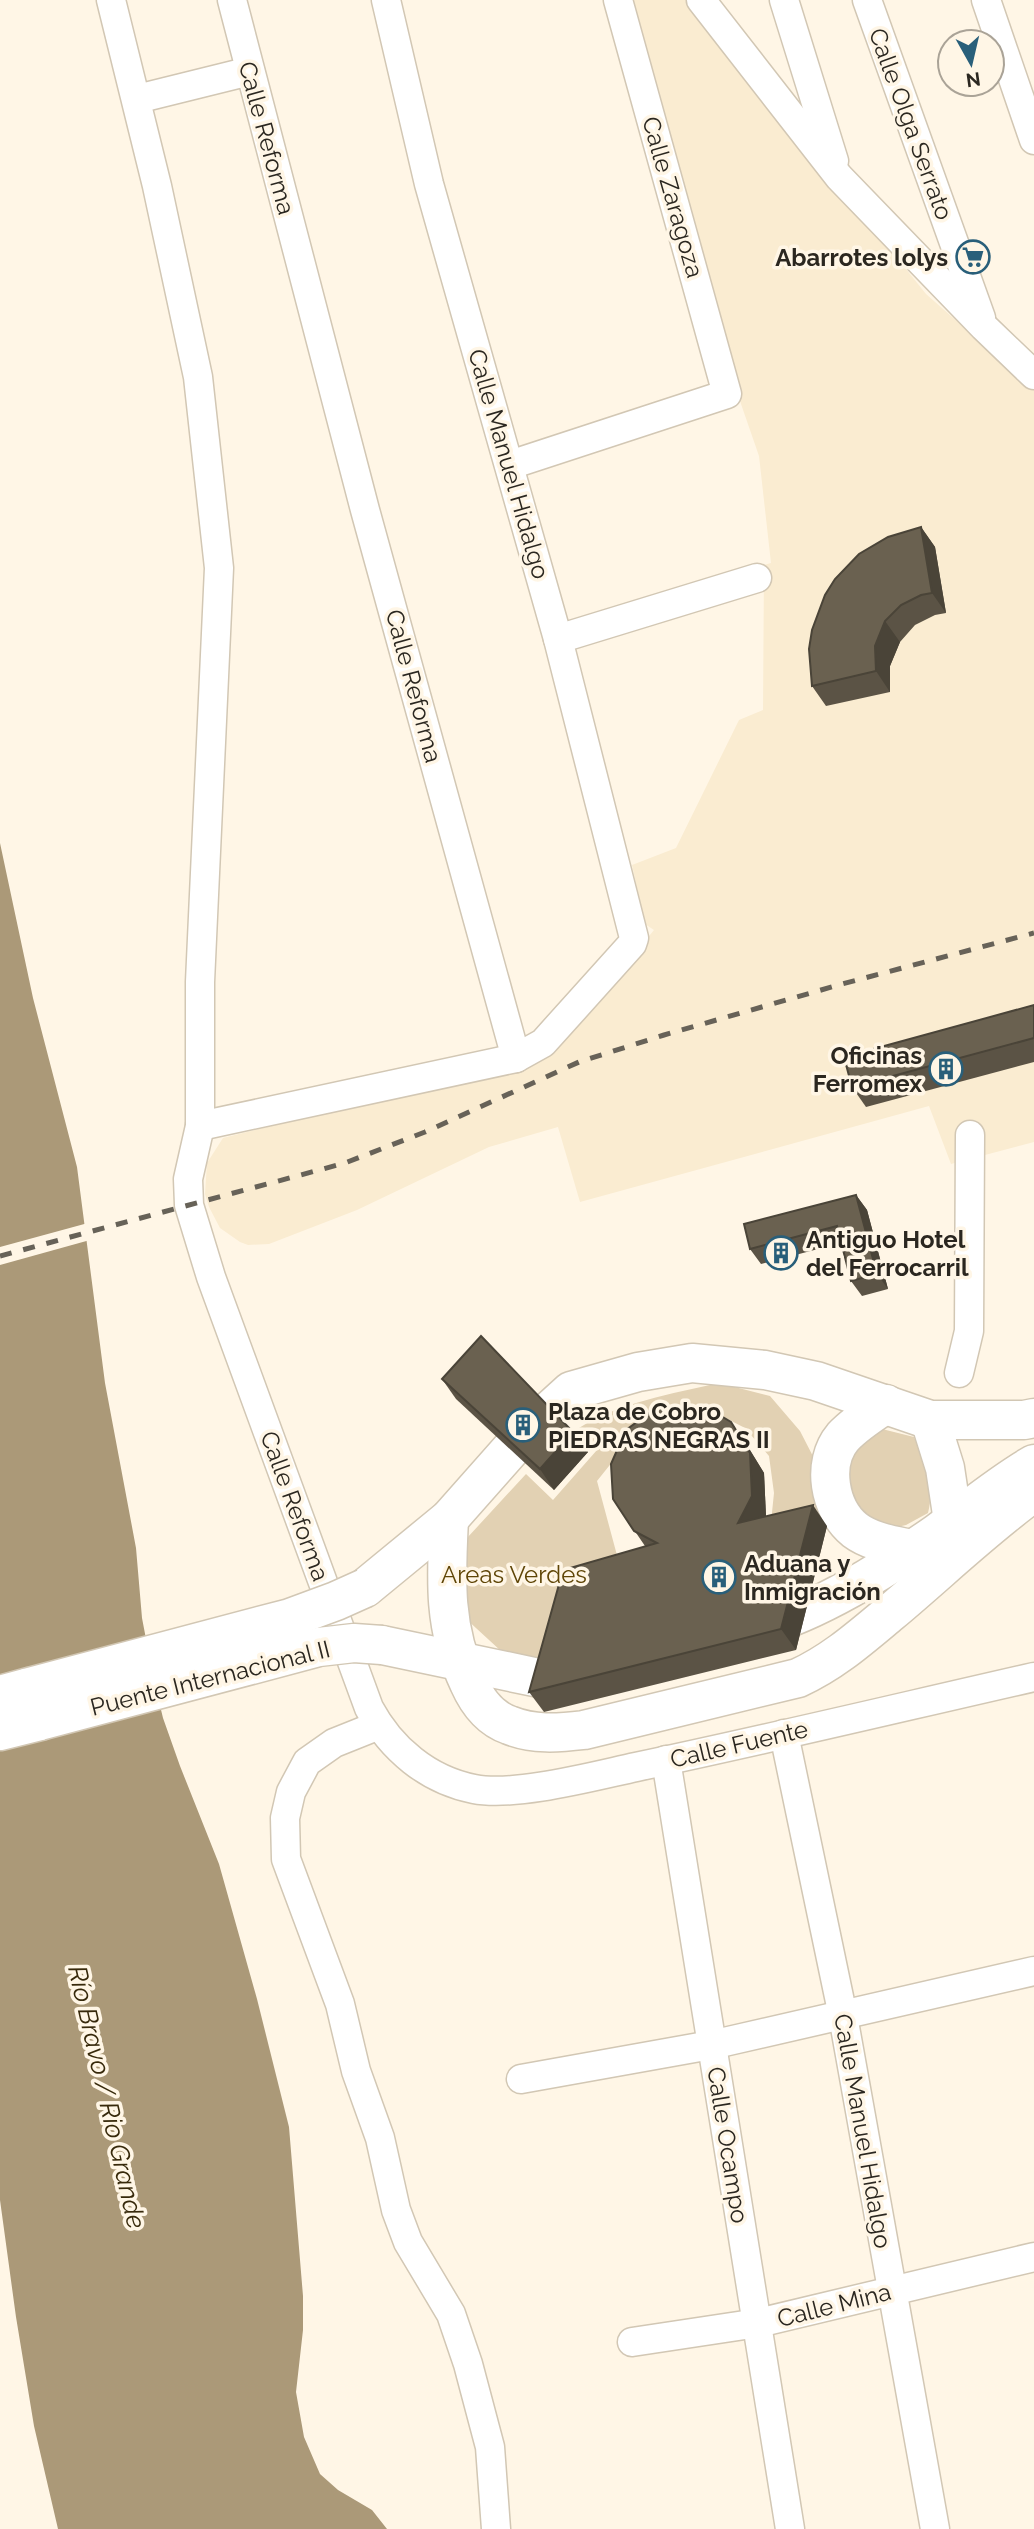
<svg xmlns="http://www.w3.org/2000/svg" width="1034" height="2529" viewBox="0 0 1034 2529" font-family="Raleway,sans-serif">
<style>
.built{fill:#faecd1}
.green{fill:#e2d1b3}
.water{fill:#ab9978}
.pier{fill:#fff6e6}
.lines{fill:none;stroke-linecap:round;stroke-linejoin:round}
.minor-casing{stroke:#d2c7b4;stroke-width:31}
.highway-casing{stroke:#d2c7b4;stroke-width:41}
.minor{stroke:#fff;stroke-width:28}
.highway{stroke:#fff;stroke-width:38}
.rail{stroke:#676258;stroke-width:5;stroke-dasharray:12 12;stroke-linecap:butt}
.highway-bridge-casing{stroke:#d2c7b4;stroke-width:41;stroke-linecap:butt}
.highway-bridge{stroke:#fff;stroke-width:38}
.wall{fill:#5b5345}
.shaded-wall{fill:#4a4438}
.building{fill:#6a6150;stroke:#4a4438;stroke-width:2}
.labels{text-anchor:middle;dominant-baseline:central;stroke-width:7;stroke-linejoin:round;paint-order:stroke}
.street-label{font-size:24px;fill:#2b2720;stroke:#fff6e6}
.poi-label{font-size:24px;font-weight:bold;fill:#2b2720;stroke:#fff6e6;text-anchor:start}
.park-label{font-size:24px;fill:#5f4506;stroke:#fff6e6}
.water-label{font-size:26px;font-style:italic;fill:#37290b;stroke:#fff6e6}
</style>
<rect width="100%" height="100%" fill="#fff6e6"/>
<path class="built" d="M628,0H690L926,294L1034,389V1142L951,1164L929,1106L580,1202L558,1127L489,1147L357,1210L269,1244L248,1245L240,1242L220,1228L209,1207L205,1194L207,1163L223,1138L511,1067L606,989L654,930L645,924L632,865L676,848L739,720L763,710L764,565L771,563L759,456L741,404L662,109Z"/>
<g class="green">
<path d="M719,1383L770,1396L800,1431L819,1468L818,1510L771,1522L774,1493L769,1456L745,1428L708,1409L621,1451L597,1481L618,1559L548,1668L501,1651L464,1617L467,1538L526,1474L553,1500L597,1450L579,1428C621,1402 671,1394 719,1383Z"/>
<path d="M878,1428L914,1437C925,1464 935,1484 928,1513L906,1525L889,1529L867,1523L848,1493L850,1457Z"/>
</g>
<path class="water" d="M0,843L33,998L77,1167L105,1383L136,1548L142,1618L154,1681L163,1718L180,1766L219,1864L257,1999L289,2127L303,2296V2330L296,2392L304,2437L320,2474L338,2490L372,2510L387,2529H58L34,2426L16,2317L0,2200Z"/>
<path class="pier" d="M88,1223L90,1240L0,1265V1247Z"/>
<g class="lines">
<defs>
<g id="minor">
<path d="M111,0L157,186L198,377L219,568L200,982V1126L188,1179L189,1205L211,1277L369,1708C391,1749 428,1780 474,1789C516,1797 594,1776 636,1767C769,1739 902,1707 1034,1677"/>
<path d="M232,0L365,510L516,1058"/>
<path d="M701,0L839,177L984,327L1034,375"/>
<path d="M784,0L834,161"/>
<path d="M867,0L981,318"/>
<path d="M986,0L1034,140"/>
<path d="M137,99L250,71"/>
<path d="M510,465L727,394L618,0"/>
<path d="M558,639L757,578"/>
<path d="M200,1126L516,1058L543,1043L632,944L634,938L558,639L429,184L386,0"/>
<path d="M959,1373L969,1331L970,1135"/>
<path d="M379,1725L334,1743L307,1762L291,1792L285,1818L286,1859L340,2004L356,2071L380,2138L396,2210L408,2242L451,2314L468,2364L490,2447L496,2529"/>
<path d="M784,1734L843,2016L935,2529"/>
<path d="M666,1760L790,2529"/>
<path d="M521,2079L711,2045L1034,1971"/>
<path d="M632,2342L758,2323L1034,2257"/>
</g>
<g id="highway">
<path d="M886,1404C871,1414 855,1424 843,1437C821,1463 829,1509 855,1530C871,1542 893,1545 911,1549"/>
<path d="M930,1420L945,1468L953,1521"/>
<path d="M449,1519C446,1578 443,1628 469,1683C477,1701 489,1718 509,1725C533,1735 558,1733 584,1730L798,1678C833,1662 860,1638 890,1613C938,1573 983,1529 1034,1492"/>
<path d="M365,1588L449,1519L527,1431L571,1391L638,1372L692,1363L765,1370L816,1381L930,1420H1024L1034,1418"/>
<path d="M756,1629C818,1612 884,1570 937,1533C969,1510 999,1484 1034,1464"/>
<path d="M382,1645L539,1678L586,1673"/>
<path d="M0,1695L29,1687"/>
<path d="M0,1731L40,1721"/>
</g>
</defs>
<use href="#minor" class="minor-casing"/>
<use href="#highway" class="highway-casing"/>
<use href="#minor" class="minor"/>
<use href="#highway" class="highway"/>
<path class="rail" d="M0,1256L345,1163L425,1132L579,1062L664,1035L842,984L1034,933"/>
<defs>
<g id="highway-bridge">
<path d="M29,1687L290,1618L336,1601L365,1588"/>
<path d="M40,1721L319,1647L354,1643L382,1645"/>
</g>
</defs>
<use href="#highway-bridge" class="highway-bridge-casing"/>
<use href="#highway-bridge" class="highway-bridge"/>
</g>
<g class="wall">
<path d="M921,527L935,547L946,613L935,615L915,625L900,642L890,666V692L826,706L812,686Z"/>
<path d="M1034,1005V1062L866,1107L852,1087Z"/>
<path d="M856,1195L867,1210L888,1289L862,1296L851,1281L841,1243L761,1264L750,1249Z"/>
<path d="M442,1379L573,1432L588,1452L554,1490L456,1399Z"/>
<path d="M745,1442L764,1473L766,1517L827,1526L796,1650L544,1712L529,1692L645,1546L613,1499Z"/>
</g>
<g class="shaded-wall">
<path d="M921,527L935,547L946,613L932,593Z"/>
<path d="M885,621L900,642L890,666V692L876,671L875,646Z"/>
<path d="M856,1195L867,1210L888,1289L877,1274Z"/>
<path d="M731,1422L745,1442L764,1473L766,1516L738,1523Z"/>
<path d="M573,1432L588,1452L554,1490L540,1469Z"/>
<path d="M813,1505L827,1526L796,1650L781,1629Z"/>
</g>
<g class="building">
<path d="M921,527L932,593L921,595L901,605L885,621L875,646L876,671L812,686L809,649L812,630L825,595L835,579L859,554L888,537Z"/>
<path d="M1034,1005V1038L852,1087L844,1057Z"/>
<path d="M856,1195L877,1274L851,1281L837,1226L750,1249L744,1224Z"/>
<path d="M481,1336L573,1432L540,1469L442,1379Z"/>
<path d="M659,1406H704L731,1422L750,1453L752,1496L738,1523L813,1505L781,1629L529,1692L563,1570L657,1543L634,1531L613,1499L611,1464L626,1430Z"/>
</g>
<defs>
<symbol id="supermarket-ring" viewBox="-11 -11 22 22"><circle r="9.5" fill="#fff6e6" stroke="#295f7a" stroke-width="1.5"/><path d="M-6-5.5h2.5l.6 2H6L4.5 2H-2.5L-4.4-4H-6ZM-1.5 3.2a1.3 1.3 0 1 0 .1 0ZM3 3.2a1.3 1.3 0 1 0 .1 0Z" fill="#295f7a"/></symbol>
<symbol id="building-ring" viewBox="-11 -11 22 22"><circle r="9.5" fill="#fff6e6" stroke="#295f7a" stroke-width="1.5"/><path d="M-4-6H4V6H1V3H-1V6H-4ZM-2.5-4.3h1.7v1.8h-1.7ZM.8-4.3h1.7v1.8H.8ZM-2.5-1h1.7V.8h-1.7ZM.8-1h1.7V.8H.8Z" fill="#295f7a"/></symbol>
</defs>
<g fill-rule="evenodd">
<use href="#supermarket-ring" x="954" y="238" width="38" height="38"/>
<use href="#building-ring" x="927" y="1050" width="38" height="38"/>
<use href="#building-ring" x="762" y="1234" width="38" height="38"/>
<use href="#building-ring" x="504" y="1406" width="38" height="38"/>
<use href="#building-ring" x="700" y="1558" width="38" height="38"/>
</g>
<g class="labels">
<g class="street-label">
<text transform="translate(911 124) rotate(70)">Calle Olga Serrato</text>
<text transform="translate(267 138) rotate(75)">Calle Reforma</text>
<text transform="translate(673 197) rotate(74)">Calle Zaragoza</text>
<text transform="translate(509 464) rotate(74)">Calle Manuel Hidalgo</text>
<text transform="translate(414 686) rotate(75)">Calle Reforma</text>
<text transform="translate(295 1506) rotate(70)">Calle Reforma</text>
<text transform="translate(210 1678) rotate(-14)">Puente Internacional II</text>
<text transform="translate(739 1744) rotate(-13)">Calle Fuente</text>
<text transform="translate(863 2131) rotate(80)">Calle Manuel Hidalgo</text>
<text transform="translate(728 2145) rotate(81)">Calle Ocampo</text>
<text transform="translate(834 2305) rotate(-14)">Calle Mina</text>
</g>
<g class="poi-label">
<text x="948" y="257" text-anchor="end">Abarrotes lolys</text>
<text x="922" y="1055" text-anchor="end">Oficinas<tspan x="922" dy="28">Ferromex</tspan></text>
<text x="806" y="1239">Antiguo Hotel<tspan x="806" dy="28">del Ferrocarril</tspan></text>
<text x="548" y="1411">Plaza de Cobro<tspan x="548" dy="28">PIEDRAS NEGRAS II</tspan></text>
<text x="744" y="1563">Aduana y<tspan x="744" dy="28">Inmigración</tspan></text>
</g>
<g class="park-label">
<text x="514" y="1574">Areas Verdes</text>
</g>
<g class="water-label">
<text transform="translate(107 2097) rotate(77)">Río Bravo / Rio Grande</text>
</g>
</g>
<g transform="translate(971 63) rotate(172)"><circle r="33" fill="#fff6e6" stroke="#aaa397" stroke-width="2"/>
<path d="M0-5L12 26L0 18L-12 26Z" fill="#295f7a"/>
<text y="-10" font-size="19" font-weight="bold" text-anchor="middle" fill="#2b2720">N</text>
</g>
</svg>
